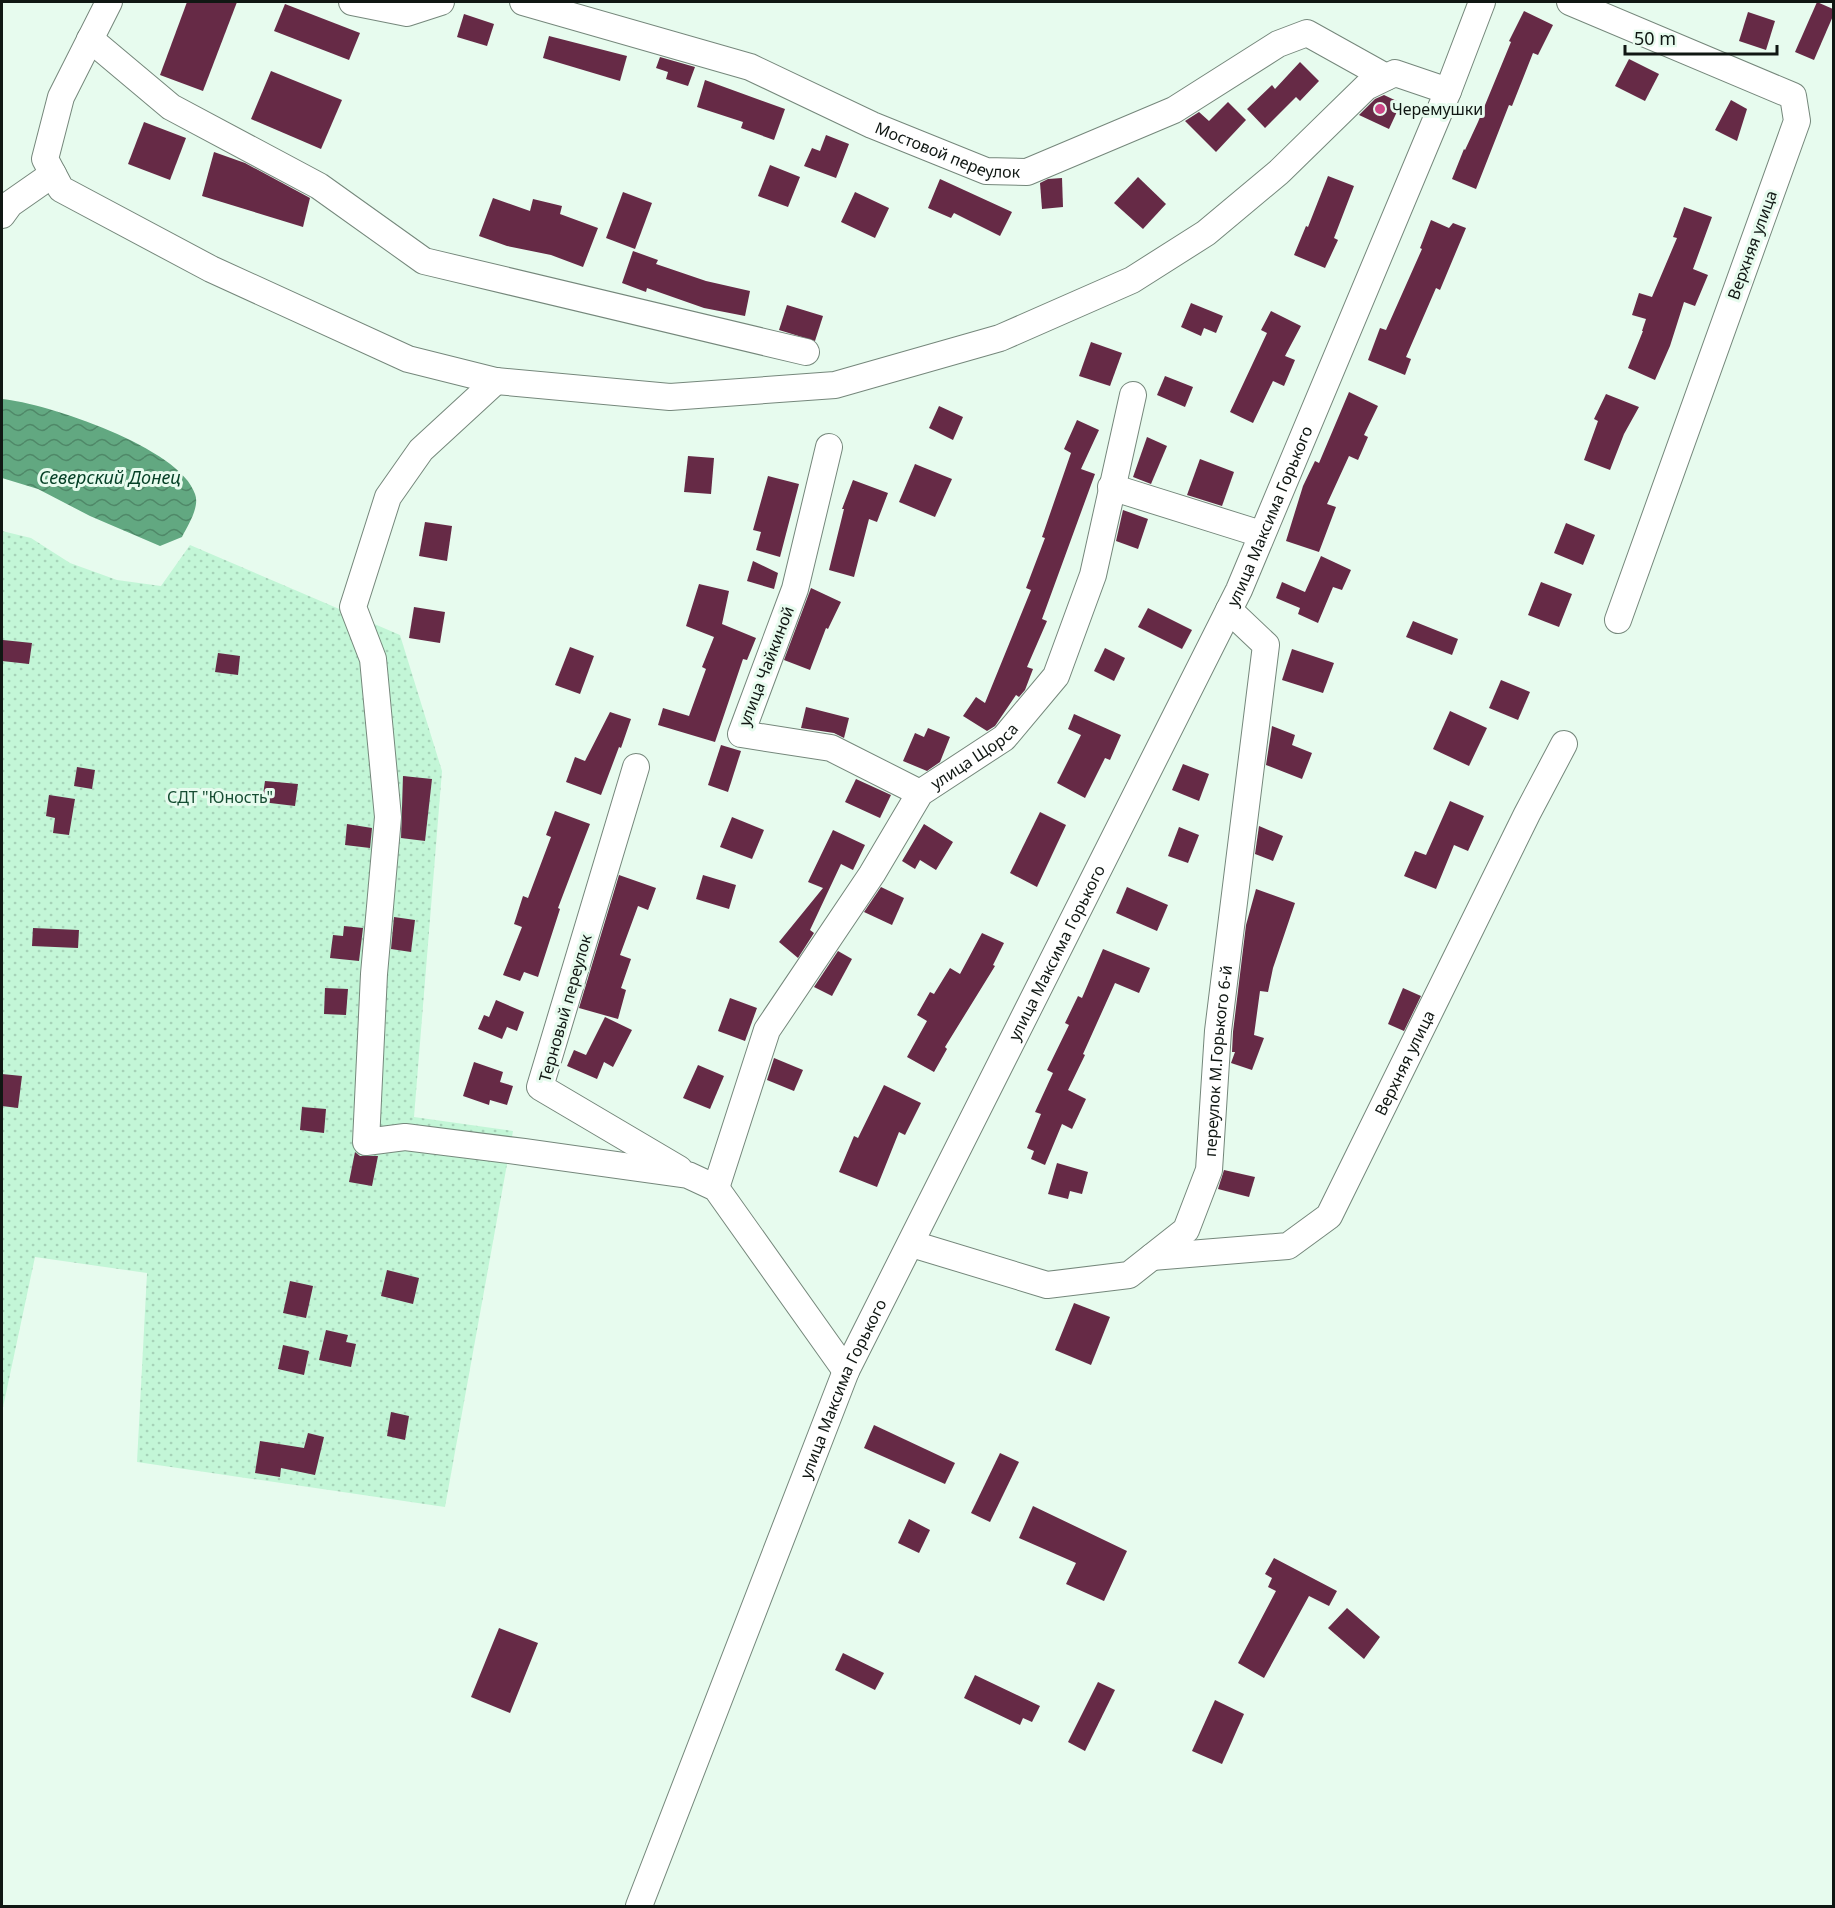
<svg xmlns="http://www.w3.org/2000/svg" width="1835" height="1908" viewBox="0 0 1835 1908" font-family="'Noto Sans',sans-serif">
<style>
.garden{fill:url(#garden-dots)}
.water{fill:url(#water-waves)}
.building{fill:#662a46}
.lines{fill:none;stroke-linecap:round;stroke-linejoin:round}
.minor-casing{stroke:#75877b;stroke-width:28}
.minor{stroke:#fff;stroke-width:26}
.poi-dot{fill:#cc4687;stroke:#e7fbee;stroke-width:2}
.labels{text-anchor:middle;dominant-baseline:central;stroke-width:6;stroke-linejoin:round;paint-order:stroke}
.poi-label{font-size:16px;fill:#101713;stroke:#e7fbee;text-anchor:start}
.street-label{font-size:16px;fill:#101713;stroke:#e7fbee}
.park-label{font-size:16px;fill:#164d32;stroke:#e7fbee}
.water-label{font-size:18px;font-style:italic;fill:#043f25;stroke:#e7fbee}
</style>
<defs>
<pattern id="garden-dots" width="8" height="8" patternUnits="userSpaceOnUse" patternTransform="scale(1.5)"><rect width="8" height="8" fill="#c3f6d7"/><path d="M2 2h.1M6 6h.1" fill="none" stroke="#a6d2b8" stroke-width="1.8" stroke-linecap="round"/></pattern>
<pattern id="water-waves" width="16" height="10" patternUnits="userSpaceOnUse" patternTransform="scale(1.5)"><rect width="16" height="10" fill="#62a881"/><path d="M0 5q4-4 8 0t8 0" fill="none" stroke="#4f8868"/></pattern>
</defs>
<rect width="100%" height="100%" fill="#e7fbee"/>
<path class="garden" d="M2,531L31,538L70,563L117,580L161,586L190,545L400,635L442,771L414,1117L513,1131L445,1507L137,1462L147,1273L35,1257L2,1412Z"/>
<path class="water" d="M2,399C46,403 181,448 195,494C200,507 188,525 182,537L160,546L90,516L38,489L2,478Z"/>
<g class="building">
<path d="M187,2H237L203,91L160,75Z"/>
<path d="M1817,2L1833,9V16L1814,60L1795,52Z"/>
<path d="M285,4L360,33L349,60L274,31Z"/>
<path d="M1524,11L1553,25L1538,55L1533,53L1512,106L1509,105L1476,189L1452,179L1464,149L1465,150L1478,122L1511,42L1509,41Z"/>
<path d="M1748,12L1775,21L1766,50L1739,41Z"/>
<path d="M464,14L494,24L487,46L457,37Z"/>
<path d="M549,36L627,56L620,81L543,58Z"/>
<path d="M660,57L695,67L688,86L666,79L668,72L656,68Z"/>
<path d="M1629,59L1659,74L1645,101L1615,86Z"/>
<path d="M1300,62L1319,81L1300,101L1296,97L1265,128L1247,109L1272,85L1275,89Z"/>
<path d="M271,71L342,100L321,149L251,119Z"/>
<path d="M705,80L785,109L774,140L741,128L743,122L697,107Z"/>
<path d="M1384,95L1401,103L1389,129L1359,115L1375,99Z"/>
<path d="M1731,100L1747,109L1737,141L1715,130Z"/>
<path d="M1228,102L1246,120L1216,152L1185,121L1199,112L1209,121Z"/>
<path d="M144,122L186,138L170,180L128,164Z"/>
<path d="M826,135L849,144L836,178L804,166L812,148L820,151Z"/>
<path d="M214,152L245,163L310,198L303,227L202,196Z"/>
<path d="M770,165L800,177L788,207L758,196Z"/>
<path d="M1328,176L1354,186L1334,238L1338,240L1325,268L1294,255L1306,226L1308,227Z"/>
<path d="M1138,177L1166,204L1143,229L1114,203Z"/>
<path d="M1062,178L1063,207L1042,209L1040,183L1048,179Z"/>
<path d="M940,179L1012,212L1000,236L954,213L951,218L928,208Z"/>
<path d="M623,192L652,203L635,249L606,238Z"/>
<path d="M855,192L889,208L875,238L841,222Z"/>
<path d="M493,198L530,211L533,199L562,206L560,214L598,228L583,267L551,255L507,246L479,236Z"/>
<path d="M1684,207L1712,217L1693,269L1708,275L1695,306L1684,302L1670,346L1655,380L1628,368L1643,331H1642L1646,319L1632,315L1639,293L1652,297L1677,238L1673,237Z"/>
<path d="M1431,220L1449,228L1453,223L1466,228L1440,290L1436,288L1406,357L1411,359L1405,375L1368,360L1380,328L1386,330L1422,249L1420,248Z"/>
<path d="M633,251L658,260L656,264L706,281L750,291L745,316L704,308L647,288L646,292L622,283Z"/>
<path d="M1191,303L1223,316L1216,333L1204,328L1201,336L1181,327Z"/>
<path d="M787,305L823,316L815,341L779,330Z"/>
<path d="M1271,311L1301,326L1285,356L1295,360L1284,386L1273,381L1253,423L1230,412L1267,333L1261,330Z"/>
<path d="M1091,342L1122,353L1110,386L1079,376Z"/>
<path d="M1165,376L1193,387L1185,407L1157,395Z"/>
<path d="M1349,392L1378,406L1364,435L1368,437L1358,460L1349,456L1327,504L1336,507L1319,552L1286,541L1303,486L1315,461L1319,463Z"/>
<path d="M1606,394L1639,407L1624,434L1610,470L1584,460L1598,421L1594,419Z"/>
<path d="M939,406L963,417L953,440L929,428Z"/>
<path d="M1077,420L1099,430L1081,469L1095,474L1042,619L1047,621L1027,667L1033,669L1025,690L1019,697L1016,695L995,726L987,731L963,716L976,697L985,703L1031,590L1026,588L1045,538L1042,537L1071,453L1064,449Z"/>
<path d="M1147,437L1167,446L1151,484L1133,477Z"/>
<path d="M688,456L714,458L711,494L684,492Z"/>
<path d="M1200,459L1234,472L1222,506L1187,495Z"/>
<path d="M915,464L952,479L935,517L899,502Z"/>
<path d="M768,476L799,484L780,557L756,550L761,532L753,530Z"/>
<path d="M853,480L888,493L877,522L869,519L854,577L829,570L844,509H842Z"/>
<path d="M1123,510L1148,519L1138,549L1116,541Z"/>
<path d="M425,522L452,526L447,561L419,556Z"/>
<path d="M1566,523L1595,535L1583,565L1554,553Z"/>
<path d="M1321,556L1351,570L1342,590L1333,587L1318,623L1298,614L1300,608L1276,598L1282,582L1305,592Z"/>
<path d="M753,561L778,573L774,589L747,581Z"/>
<path d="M1541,582L1572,594L1559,627L1528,615Z"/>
<path d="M699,584L729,591L722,624L756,638L747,660L743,659L715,742L658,725L663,708L689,716L706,669L702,667L714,637L686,626Z"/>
<path d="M811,588L841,602L828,629L826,628L810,670L784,660Z"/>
<path d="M414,607L445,612L440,643L409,638Z"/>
<path d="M1148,608L1192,630L1182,649L1138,627Z"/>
<path d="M1413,621L1458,639L1452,655L1406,637Z"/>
<path d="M3,640L32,643L29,664L2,661Z"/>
<path d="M570,647L594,656L580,694L555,685Z"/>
<path d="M1105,648L1125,658L1114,681L1094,671Z"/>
<path d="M1292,649L1334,663L1323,693L1282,680Z"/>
<path d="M218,653L240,656L238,675L215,672Z"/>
<path d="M1501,680L1530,692L1518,720L1489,708Z"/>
<path d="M806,707L849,718L844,738L834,733L801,728Z"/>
<path d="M1450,711L1487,728L1469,766L1433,749Z"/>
<path d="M610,712L631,719L621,748L619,747L601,795L566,782L575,757L585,761Z"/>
<path d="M1074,714L1121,735L1110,760L1105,758L1085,798L1057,783L1081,735L1068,729Z"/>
<path d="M1272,726L1295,735L1292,745L1312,753L1302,779L1266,765Z"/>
<path d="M928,728L950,737L940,762L927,771L903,761L915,733L924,737Z"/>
<path d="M721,745L741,751L728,792L708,785Z"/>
<path d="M1183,764L1209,774L1199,801L1172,790Z"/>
<path d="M77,767L95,770L92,789L74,786Z"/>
<path d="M403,776L432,779L425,841L401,838Z"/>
<path d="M856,779L891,795L880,818L845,802Z"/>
<path d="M265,781L298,784L295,806L262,802Z"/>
<path d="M49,795L75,799L69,835L53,833L55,818L46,816Z"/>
<path d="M1450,801L1484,816L1468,851L1454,845L1436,889L1404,876L1415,851L1426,855Z"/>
<path d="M555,811L590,824L558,908L560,909L538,977L524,972L520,981L503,975L522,927L514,924L523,896L528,898L551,837L546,835Z"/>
<path d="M1040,812L1066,825L1037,887L1010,873Z"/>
<path d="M732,817L764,830L752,859L720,847Z"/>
<path d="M347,824L372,828L370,848L345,845Z"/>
<path d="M924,824L953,842L936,870L920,860L915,869L902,861Z"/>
<path d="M1259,826L1283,836L1273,861L1255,854Z"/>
<path d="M1179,827L1199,835L1188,863L1168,856Z"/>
<path d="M833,830L865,845L853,870L841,864L810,930L814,933L798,958L779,942L823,888L808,882Z"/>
<path d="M619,875L656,888L648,910L638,906L620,955L631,959L621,988L626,990L618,1019L579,1008Z"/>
<path d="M703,875L736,885L729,909L696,899Z"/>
<path d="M881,887L904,898L892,925L864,912Z"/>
<path d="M1127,887L1168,905L1157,931L1116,913Z"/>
<path d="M1256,889L1295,903L1273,968L1268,992L1260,991L1254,1035L1264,1038L1252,1070L1231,1063L1235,1052H1232L1233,1032L1246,925Z"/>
<path d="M394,917L415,920L411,952L391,949Z"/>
<path d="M344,926L363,928L359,961L330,958L333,935L343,936Z"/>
<path d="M33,928L79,930L78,948L32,946Z"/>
<path d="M982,933L1004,943L993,965L995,966L945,1047L947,1049L934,1072L907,1057L927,1021L917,1015L930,992L934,994L950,968L960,974Z"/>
<path d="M1103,949L1150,968L1139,993L1115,983L1083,1054L1085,1055L1068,1090L1086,1099L1072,1129L1062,1124L1045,1165L1031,1159L1034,1151L1027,1148L1041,1114L1035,1112L1053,1073L1047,1070L1069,1025L1065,1023L1078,996L1082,998Z"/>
<path d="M838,951L852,959L832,996L814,987Z"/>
<path d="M325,988L348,989L346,1015L324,1014Z"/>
<path d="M1403,988L1421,996L1404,1031L1388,1024Z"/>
<path d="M730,998L757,1008L745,1041L718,1031Z"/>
<path d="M496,1000L524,1012L517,1031L507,1027L502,1039L478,1029L484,1015L489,1017Z"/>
<path d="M605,1017L632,1030L613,1067L604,1062L597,1079L567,1066L574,1050L586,1055Z"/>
<path d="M774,1058L803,1070L794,1091L767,1080Z"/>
<path d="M474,1062L503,1072L500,1082L513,1086L507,1105L490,1100L489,1105L463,1096Z"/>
<path d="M698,1065L724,1076L710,1109L683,1098Z"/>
<path d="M2,1074L22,1076L18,1108L2,1106Z"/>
<path d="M884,1085L921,1103L905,1135L899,1132L877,1187L839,1172L854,1136L858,1138Z"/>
<path d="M302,1107L326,1109L324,1133L300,1130Z"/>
<path d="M355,1152L360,1156H378L372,1186L349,1182Z"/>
<path d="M1057,1163L1088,1172L1082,1194L1070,1191L1068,1199L1048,1194Z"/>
<path d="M1224,1170L1255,1177L1249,1197L1218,1189Z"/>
<path d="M387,1270L419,1278L413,1304L381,1296Z"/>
<path d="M290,1281L313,1286L306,1318L283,1313Z"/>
<path d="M1074,1303L1110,1317L1091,1365L1055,1350Z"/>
<path d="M326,1330L348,1335L346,1342L356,1344L351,1367L319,1360Z"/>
<path d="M283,1345L309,1351L304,1375L278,1369Z"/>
<path d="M391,1412L409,1416L405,1440L387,1436Z"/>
<path d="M874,1425L955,1463L945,1484L864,1448Z"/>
<path d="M308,1433L324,1437L315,1475L281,1468L280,1477L255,1473L260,1441L304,1448Z"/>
<path d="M1000,1453L1019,1462L990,1522L971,1513Z"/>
<path d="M1033,1506L1127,1551L1104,1601L1066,1584L1076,1563L1019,1538Z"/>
<path d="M909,1519L930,1530L919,1553L898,1543Z"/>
<path d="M1274,1558L1337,1591L1329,1606L1309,1596L1264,1678L1238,1663L1276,1591L1268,1587L1272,1578L1265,1574Z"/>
<path d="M1347,1608L1380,1637L1364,1659L1328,1628Z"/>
<path d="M499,1628L538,1643L510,1713L471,1697Z"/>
<path d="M843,1653L884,1673L875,1690L835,1670Z"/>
<path d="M975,1675L1040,1706L1032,1722L1023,1718L1020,1725L964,1698Z"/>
<path d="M1098,1682L1115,1690L1085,1751L1068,1742Z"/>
<path d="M1215,1700L1244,1714L1222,1764L1192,1751Z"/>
</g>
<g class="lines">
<defs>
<g id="minor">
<path d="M109,2L61,97L45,159L61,189L211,269L408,359L496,381L670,397L835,385L1000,338L1132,280L1206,233L1279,172L1366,87L1395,73L1448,91"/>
<path d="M352,2L407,13L441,2"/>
<path id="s1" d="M523,2L750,67L872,125L986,171L1027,172L1174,110L1278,44L1307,33L1386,77"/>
<path d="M1570,2L1793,96L1797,121L1618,620"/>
<path d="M90,39L171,107L319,186L424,261L806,352"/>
<path d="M2,215L10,204L53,174"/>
<path d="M496,381L421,450L388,497L353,607L373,659L388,817L374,974L366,1142L405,1137L524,1152L688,1175L716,1188L846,1371"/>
<path d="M829,447L795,589L741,734L831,748L920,793"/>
<path d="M1111,487L1261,534"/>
<path d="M636,767L540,1087L679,1169"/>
<path id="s2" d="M716,1188L767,1030L872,874L920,793L1004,738L1056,676L1093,575L1133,395"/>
<path id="s3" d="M912,1244L1047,1285L1129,1275L1186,1230L1209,1170L1218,1031L1266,645L1229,610"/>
<path id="s4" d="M1152,1257L1288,1246L1329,1216L1527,814L1564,744"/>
<path id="s5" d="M639,1906L846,1371L1239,590L1448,91L1482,2"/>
</g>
</defs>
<use href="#minor" class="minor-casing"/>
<use href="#minor" class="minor"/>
</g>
<circle class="poi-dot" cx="1380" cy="109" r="6"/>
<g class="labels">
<g class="poi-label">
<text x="1392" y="109">Черемушки</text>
</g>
<g class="street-label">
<text stroke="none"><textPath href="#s1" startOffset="452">Мостовой переулок</textPath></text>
<text transform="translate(1752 245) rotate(-70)">Верхняя улица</text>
<text stroke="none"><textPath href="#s5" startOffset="1528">улица Максима Горького</textPath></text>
<text transform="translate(766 666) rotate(-69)">улица Чайкиной</text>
<text stroke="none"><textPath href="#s2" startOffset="514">улица Щорса</textPath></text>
<text stroke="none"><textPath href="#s5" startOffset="1042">улица Максима Горького</textPath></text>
<text transform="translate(565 1008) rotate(-74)">Терновый переулок</text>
<text stroke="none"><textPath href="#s3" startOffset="470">переулок М.Горького 6-й</textPath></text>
<text stroke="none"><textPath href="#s4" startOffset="358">Верхняя улица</textPath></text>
<text stroke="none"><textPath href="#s5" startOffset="556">улица Максима Горького</textPath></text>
</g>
<g class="park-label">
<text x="220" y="797">СДТ "Юность"</text>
</g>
<g class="water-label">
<text x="110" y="477">Северский Донец</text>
</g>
</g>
<rect width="1835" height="1908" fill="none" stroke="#101713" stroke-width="6"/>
<path d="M1625 45v9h152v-9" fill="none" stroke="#101713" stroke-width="3"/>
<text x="1634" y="45" font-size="18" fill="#101713" stroke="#e7fbee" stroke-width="4.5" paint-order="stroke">50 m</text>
</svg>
